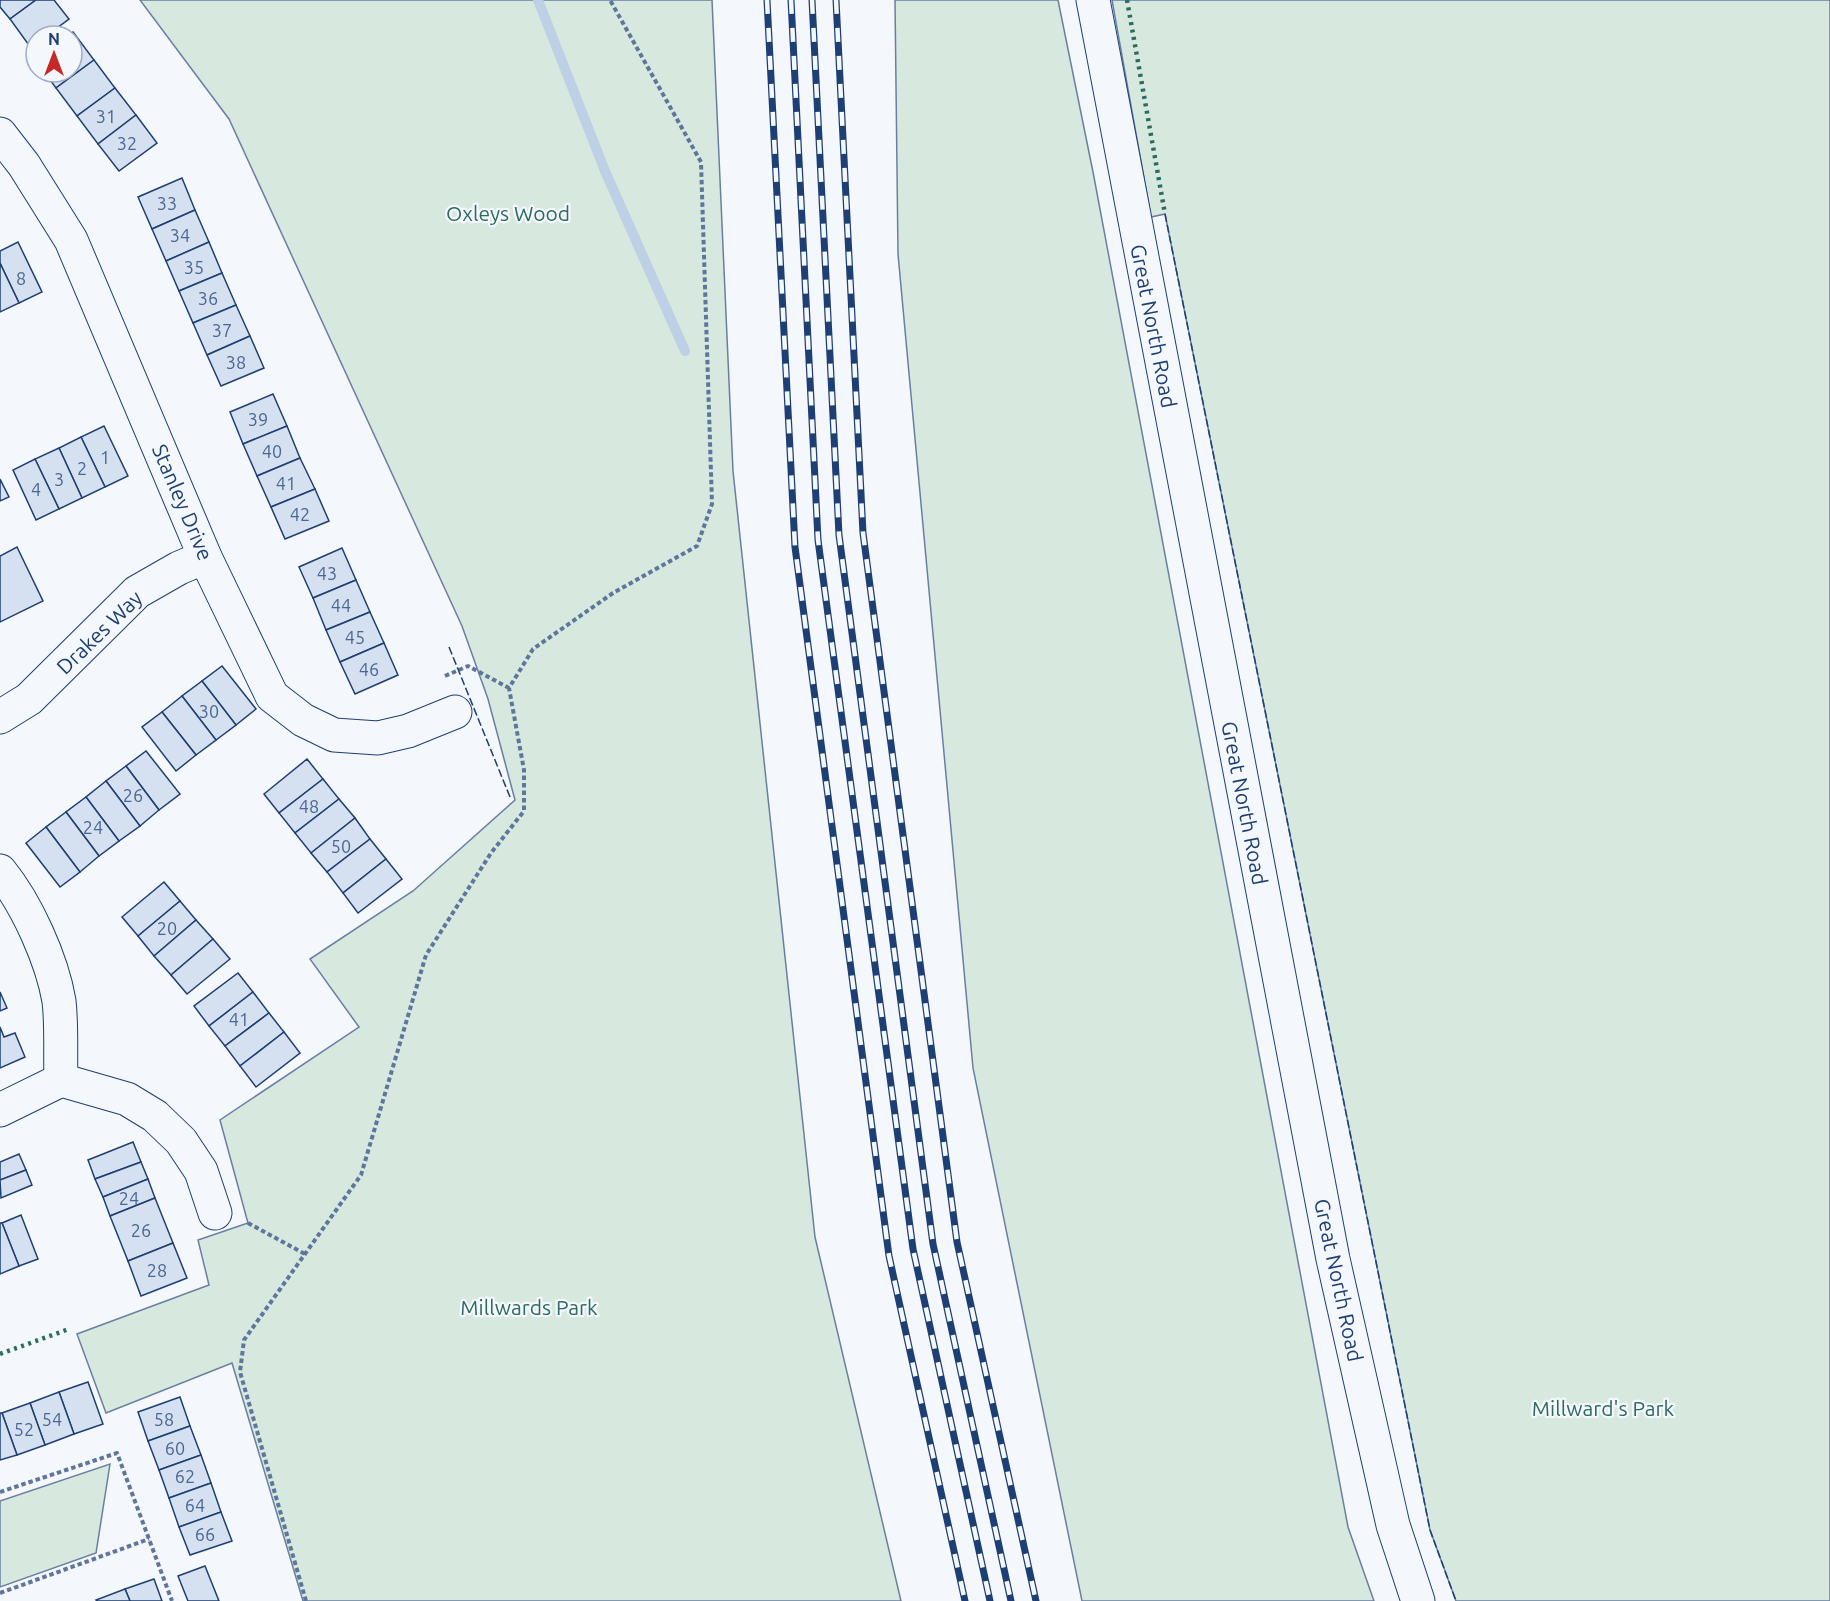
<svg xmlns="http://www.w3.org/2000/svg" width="1830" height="1601" viewBox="0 0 1830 1601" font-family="Ubuntu,sans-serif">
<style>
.green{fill:#d7e8df;stroke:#687fa3;stroke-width:1.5}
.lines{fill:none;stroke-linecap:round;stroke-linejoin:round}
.stream{stroke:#bed0e5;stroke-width:10}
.building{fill:#d5e0f0;stroke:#1d3f73;stroke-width:1.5}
.minor-casing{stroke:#1d3f73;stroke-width:35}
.major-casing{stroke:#1d3f73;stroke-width:35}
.path{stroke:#5e769c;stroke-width:4;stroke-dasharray:4.5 3;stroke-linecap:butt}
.minor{stroke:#f4f7fb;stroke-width:33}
.major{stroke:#f4f7fb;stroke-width:33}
.rail-casing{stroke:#1d3f73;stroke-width:7}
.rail{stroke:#f4f7fb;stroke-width:4.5;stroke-dasharray:14;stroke-linecap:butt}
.hedge{stroke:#2c6c60;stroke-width:4.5;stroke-dasharray:3 4.5;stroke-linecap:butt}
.fence{stroke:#1d3f73;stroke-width:1.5;stroke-dasharray:8 3;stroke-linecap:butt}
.labels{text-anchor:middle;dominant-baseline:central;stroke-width:4.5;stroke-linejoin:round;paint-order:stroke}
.number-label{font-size:18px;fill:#4b6792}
.park-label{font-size:21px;fill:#2c6c60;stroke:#f4f7fb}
.street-label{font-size:21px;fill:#1d3f73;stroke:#f4f7fb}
</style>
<rect width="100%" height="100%" fill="#f4f7fb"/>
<g class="green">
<path d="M140,0H712L733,471L815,1237L901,1601H303L232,1363L106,1413L77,1334L209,1285L198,1240L248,1223L220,1120L359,1027L310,959L413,891L515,800L488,699L462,626L229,119Z"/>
<path d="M895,0H1058L1093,172L1348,1527L1374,1601H1082L973,1068L898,254Z"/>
<path d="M1112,0H1830V1601H1456L1430,1530L1165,214L1151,217Z"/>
<path d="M110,1464L96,1553L0,1587V1501Z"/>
</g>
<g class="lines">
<path class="stream" d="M538,0L605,171L685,351"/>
</g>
<g class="building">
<path d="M0,0H36L10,19L0,7Z"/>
<path d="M36,0H54L69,19L46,36H36V44L31,48L10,19Z"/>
<path d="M73,32L94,60L56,88L44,72H72V36H68Z"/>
<path d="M94,60L115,88L77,116L56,88Z"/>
<path d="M115,88L136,115L98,144L77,116Z"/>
<path d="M136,115L157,143L119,171L98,144Z"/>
<path d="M182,178L195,210L152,229L138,197Z"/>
<path d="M195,210L209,242L166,261L152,229Z"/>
<path d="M18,242L42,292L19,303L0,263V251Z"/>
<path d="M209,242L222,273L179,291L166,261Z"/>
<path d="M0,263L19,303L0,312Z"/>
<path d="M222,273L236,305L193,323L179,291Z"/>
<path d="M236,305L250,336L207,355L193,323Z"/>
<path d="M250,336L264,368L221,386L207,355Z"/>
<path d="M273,394L287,426L243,444L230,412Z"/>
<path d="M104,426L128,476L105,487L81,437Z"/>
<path d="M287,426L300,458L257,476L243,444Z"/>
<path d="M81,437L105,487L82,498L59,448Z"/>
<path d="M59,448L82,498L59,509L35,459Z"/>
<path d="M300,458L315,489L271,507L257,476Z"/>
<path d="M35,459L59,509L36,520L13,470Z"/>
<path d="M0,479L9,497L0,501Z"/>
<path d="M315,489L329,521L285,539L271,507Z"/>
<path d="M17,547L43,601L0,622V556Z"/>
<path d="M342,548L356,580L313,598L299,567Z"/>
<path d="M356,580L370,612L326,630L313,598Z"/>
<path d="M370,612L384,643L340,662L326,630Z"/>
<path d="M384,643L398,675L355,694L340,662Z"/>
<path d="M222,666L256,709L236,725L202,681Z"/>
<path d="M202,681L236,725L216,740L182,696Z"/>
<path d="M182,696L216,740L196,755L162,712Z"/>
<path d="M162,712L196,755L176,771L142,727Z"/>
<path d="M146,751L180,794L159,810L126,766Z"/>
<path d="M307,759L323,779L279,813L264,794Z"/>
<path d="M126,766L159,810L140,826L106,781Z"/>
<path d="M323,779L339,799L295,833L279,813Z"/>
<path d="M106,781L140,826L119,841L86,797Z"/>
<path d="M86,797L119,841L99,856L66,812Z"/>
<path d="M339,799L355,818L311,853L295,833Z"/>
<path d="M66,812L99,856L80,872L46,827Z"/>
<path d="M355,818L370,839L327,872L311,853Z"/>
<path d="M46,827L80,872L60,887L26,843Z"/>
<path d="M370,839L386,859L343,893L327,872Z"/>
<path d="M386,859L402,879L358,913L343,893Z"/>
<path d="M164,882L180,901L138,936L122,917Z"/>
<path d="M180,901L196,920L154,956L138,936Z"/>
<path d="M196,920L213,939L171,975L154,956Z"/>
<path d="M213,939L230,959L187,994L171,975Z"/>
<path d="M238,973L253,992L209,1026L194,1006Z"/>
<path d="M0,992L7,1008L0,1011Z"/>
<path d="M253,992L269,1013L225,1046L209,1026Z"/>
<path d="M269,1013L284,1032L240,1066L225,1046Z"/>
<path d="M0,1027L4,1037L15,1033L25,1057L0,1068Z"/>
<path d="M284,1032L300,1053L256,1087L240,1066Z"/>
<path d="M133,1142L141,1162L95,1179L88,1160Z"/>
<path d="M19,1154L26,1170L0,1180V1162Z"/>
<path d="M141,1162L148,1179L103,1197L95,1179Z"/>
<path d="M26,1170L32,1185L1,1198L0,1180Z"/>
<path d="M148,1179L155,1198L110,1216L103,1197Z"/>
<path d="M155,1198L173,1243L128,1261L110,1216Z"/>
<path d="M21,1215L38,1259L19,1266L2,1223Z"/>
<path d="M0,1223H2L19,1266L0,1274Z"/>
<path d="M173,1243L187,1278L141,1296L128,1261Z"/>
<path d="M88,1382L103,1424L74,1434L59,1392Z"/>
<path d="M59,1392L74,1434L45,1445L30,1403Z"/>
<path d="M180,1397L190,1426L148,1441L138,1412Z"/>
<path d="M30,1403L45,1445L17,1455L2,1413Z"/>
<path d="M0,1413H2L17,1455L0,1460Z"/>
<path d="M190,1426L201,1455L159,1470L148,1441Z"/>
<path d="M201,1455L211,1483L169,1498L159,1470Z"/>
<path d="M211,1483L221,1512L179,1527L169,1498Z"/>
<path d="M221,1512L232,1541L190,1555L179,1527Z"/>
<path d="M205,1566L219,1601H188L178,1576Z"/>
<path d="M154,1579L162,1601H130L125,1589Z"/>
<path d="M125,1589L130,1601H97L96,1600Z"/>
</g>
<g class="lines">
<defs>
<g id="minor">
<path d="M0,134L24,165L71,240L205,557L272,696L303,720L334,735L378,738L408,731L455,712"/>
<path d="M0,717L29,699L137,592L179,568L205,557"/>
<path d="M0,871C27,904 52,960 59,1001C62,1027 60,1055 61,1080"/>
<path d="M0,1110L61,1080L127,1099L155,1116L181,1141L201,1171L215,1213"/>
</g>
<path id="major" d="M1093,0L1333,1259L1393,1525L1418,1601"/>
</defs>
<use href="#minor" class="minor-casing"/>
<use href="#major" class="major-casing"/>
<g class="path">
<path d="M445,676L468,666L509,688"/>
<path d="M248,1223L305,1254"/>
<path d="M0,1492L117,1453L172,1601"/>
<path d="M0,1593L149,1539"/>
<path d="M306,1601L240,1372L244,1340L361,1175L426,955L491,853L524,811V770L509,688L533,649L613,593L697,546L712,504L701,162L610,0"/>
</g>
<use href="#minor" class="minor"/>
<use href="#major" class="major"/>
<defs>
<g id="rail">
<path d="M767,0L795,547L889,1256L965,1601"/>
<path d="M791,0L818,540L913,1249L990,1601"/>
<path d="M812,0L839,535L933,1244L1011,1601"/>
<path d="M836,0L863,533L957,1242L1036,1601"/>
</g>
</defs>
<use href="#rail" class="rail-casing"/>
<use href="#rail" class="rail"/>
<g class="hedge">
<path d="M1127,0L1165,214"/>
<path d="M0,1354L69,1329"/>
</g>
<g class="fence">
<path d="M1165,214L1430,1530L1456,1601"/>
<path d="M449,647L510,797"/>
</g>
</g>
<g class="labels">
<g class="number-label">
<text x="106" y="116">31</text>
<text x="127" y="143">32</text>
<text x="167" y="203">33</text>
<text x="180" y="235">34</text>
<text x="194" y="267">35</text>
<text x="21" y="278">8</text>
<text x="208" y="298">36</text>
<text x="222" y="330">37</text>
<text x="236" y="362">38</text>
<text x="258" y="419">39</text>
<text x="272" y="451">40</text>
<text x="105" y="457">1</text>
<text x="82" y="468">2</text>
<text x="59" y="479">3</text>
<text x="286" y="483">41</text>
<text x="36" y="489">4</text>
<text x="300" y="514">42</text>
<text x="327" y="573">43</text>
<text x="341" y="605">44</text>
<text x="355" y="637">45</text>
<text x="369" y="669">46</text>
<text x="209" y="711">30</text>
<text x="133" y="795">26</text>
<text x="309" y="806">48</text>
<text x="93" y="827">24</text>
<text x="341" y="846">50</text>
<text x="167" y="928">20</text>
<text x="239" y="1019">41</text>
<text x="129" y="1198">24</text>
<text x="141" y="1230">26</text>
<text x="157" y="1270">28</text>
<text x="52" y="1419">54</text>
<text x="164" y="1419">58</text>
<text x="24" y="1429">52</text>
<text x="175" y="1448">60</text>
<text x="185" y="1476">62</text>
<text x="195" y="1505">64</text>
<text x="205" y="1534">66</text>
</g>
<g class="park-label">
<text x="508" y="213">Oxleys Wood</text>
<text x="529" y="1307">Millwards Park</text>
<text x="1603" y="1408">Millward's Park</text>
</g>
<g class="street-label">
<text transform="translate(1154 326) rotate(79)">Great North Road</text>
<text transform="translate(183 502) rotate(67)">Stanley Drive</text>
<text transform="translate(99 632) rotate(-44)">Drakes Way</text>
<text transform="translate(1245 803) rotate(79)">Great North Road</text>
<text transform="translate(1339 1280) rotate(78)">Great North Road</text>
</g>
</g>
<g transform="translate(54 54)"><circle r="28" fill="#f4f7fb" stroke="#9eadc5" stroke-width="1.5"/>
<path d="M0-4.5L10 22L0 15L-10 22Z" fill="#c62828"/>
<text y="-9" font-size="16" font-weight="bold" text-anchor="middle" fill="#1d3f73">N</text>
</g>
</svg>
